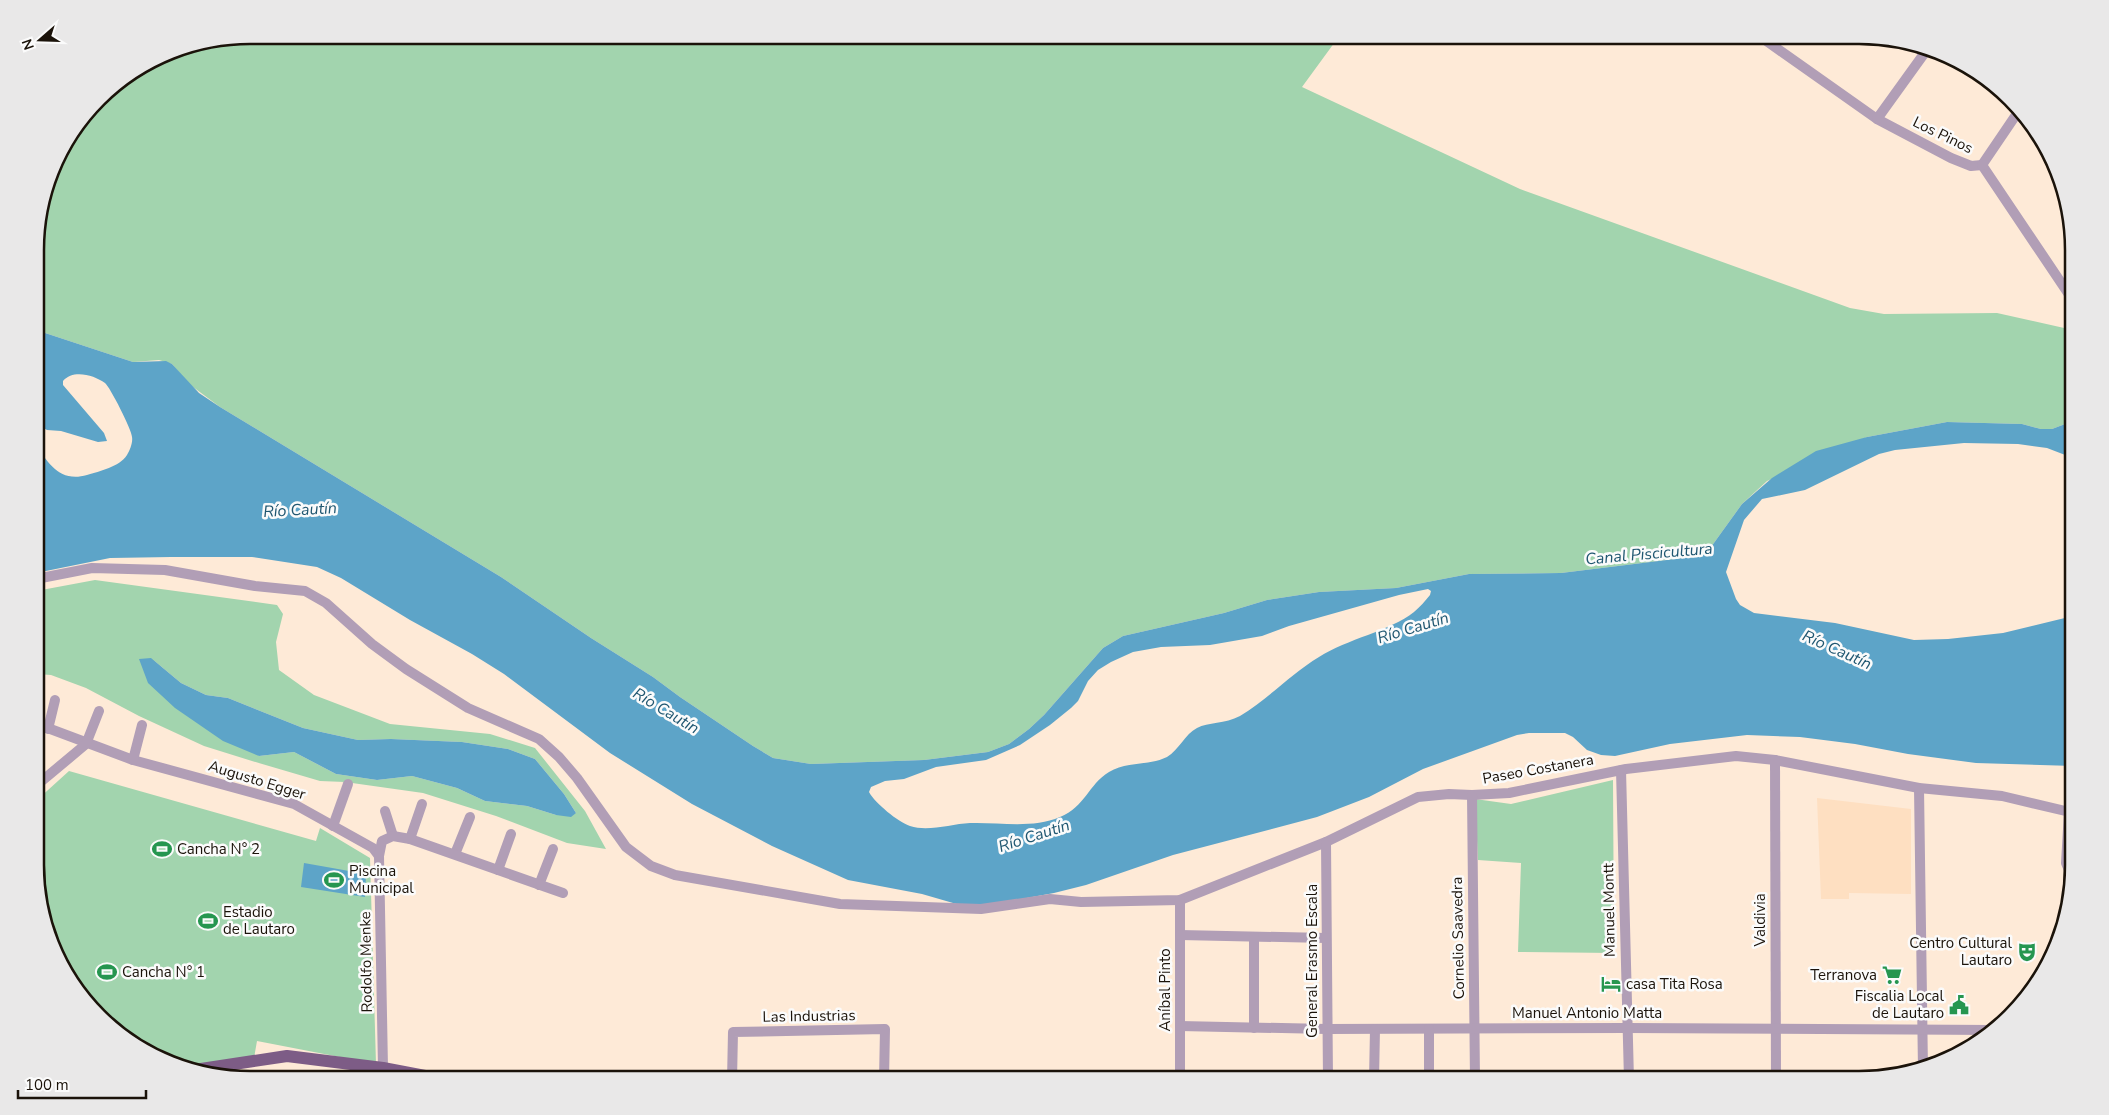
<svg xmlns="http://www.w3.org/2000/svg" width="2109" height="1115" viewBox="0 0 2109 1115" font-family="'Nunito Sans',sans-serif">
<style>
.built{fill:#fedfc1}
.green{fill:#a2d4ae;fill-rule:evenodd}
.water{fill:#5da4c8;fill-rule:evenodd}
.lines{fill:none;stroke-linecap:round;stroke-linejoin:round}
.minor{stroke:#b19eb6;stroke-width:10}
.major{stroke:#7d5c86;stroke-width:12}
.labels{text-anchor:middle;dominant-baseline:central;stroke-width:5;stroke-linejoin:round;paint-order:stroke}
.street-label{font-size:15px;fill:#1b130a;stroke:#fbfbfb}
.poi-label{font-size:15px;fill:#1b130a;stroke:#fbfbfb;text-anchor:start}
.water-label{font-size:16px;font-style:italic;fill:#205771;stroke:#fbfbfb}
.rim{fill:none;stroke:#1b130a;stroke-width:2.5}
</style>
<rect width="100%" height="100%" fill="#feead7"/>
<path class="built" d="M1817,798L1911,809V894L1849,893V899H1821Z"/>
<g class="green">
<path d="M249,35H1340L1302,87L1520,189L1850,308L1884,314L1997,313L2073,330V421L2052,429H2041L2022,424L1947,422L1867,437L1767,481L1742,504L1711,547L1683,558L1561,573L1469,574L1396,588L1319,592L1267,600L1224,613L1123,636L1103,648L1044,715L1029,729L1009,744L988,752L924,760L811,764L773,758L753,746L680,697L653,677L591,638L501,577L220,407L189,384L172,364L159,360L133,362L36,330L35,235L57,155L108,88L168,51Z"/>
<path d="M95,580L277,605L283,614L276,642L279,670L314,695L390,724L490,734L535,748L585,811L606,849L567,843L496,816L423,793L345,782L320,781L252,761L204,746L139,716L86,688L51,675L36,674V591ZM151,658L181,683L206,695L228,698L303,728L358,740L391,739L462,742L508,749L535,759L564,794L576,813L556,815L527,806L485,801L457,788L412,776L377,780L336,774L294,752L259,756Z"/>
<path d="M69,771L316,841L320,828L370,858L376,1064L257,1041L254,1058L194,1067L154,1058L79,996L51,947L37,894V800Z"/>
<path d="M1613,780L1614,953L1518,952L1521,863L1478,860L1475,799L1511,804Z"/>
</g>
<g class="water">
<path d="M36,330L133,362L166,361L172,364L199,393L220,407L501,577L591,638L653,677L680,697L753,746L773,758L811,764L924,760L988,752L1009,744L1029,729L1044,715L1103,648L1123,636L1224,613L1267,600L1319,592L1396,588L1469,574L1561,573L1683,558L1711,547L1742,504L1772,478L1816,451L1867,437L1947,422L2022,424L2041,429H2052L2073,421V458L2047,448L2018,444L1964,443L1895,450L1879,454L1805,490L1762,499L1744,520L1726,572L1736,599L1740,605L1754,613L1835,623L1914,640L1948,639L2003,633L2073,616L2074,766L1976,763L1908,754L1855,744L1800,737L1747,735L1670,744L1615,756L1601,755L1587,750L1573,737L1565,733H1529L1517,735L1423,769L1369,797L1317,817L1173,855L1086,885L1054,893L995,904L960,905L922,894L848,880L772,846L692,804L610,753L504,674L472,654L410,620L341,578L317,567L252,557H171L110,558L36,573V445C48,463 60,483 87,475C100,471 119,467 127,455C130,450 133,442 132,437C132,430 110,387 105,383C94,375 73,369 63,381V385L104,433L107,441L98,442L61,431L47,430L36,424ZM1428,589L1431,591L1430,595C1425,601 1420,607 1414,612C1390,631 1347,639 1319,657C1291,674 1268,699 1240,716C1225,724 1208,722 1197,728C1185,734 1179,750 1167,757C1149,766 1127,761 1109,772C1088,785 1085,807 1060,817C1032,829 999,822 970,823C951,824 928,832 910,826C898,822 875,803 869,792L871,787L885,781L904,779L936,767L986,760L1020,745L1050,725L1071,708L1078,701L1088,681L1098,670L1111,662L1133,652L1161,647L1210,645L1262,636L1289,626L1399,595Z"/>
<path d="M151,658L181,683L206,695L228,698L303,728L358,740L391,739L462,742L508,749L535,759L564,794L576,813L571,817L556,815L527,806L485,801L457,788L412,776L377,780L336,774L294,752L259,756L223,741L175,708L148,683L139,659Z"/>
<path d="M304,863L366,874L365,897L301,887Z"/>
</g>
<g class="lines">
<g class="minor">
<path d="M1758,35L1877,119L1951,158L1971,166L1982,165"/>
<path d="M1877,119L1926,51"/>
<path d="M1982,165L2072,299"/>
<path d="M1982,165L2020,109"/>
<path d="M36,579L92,568L165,570L255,586L305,591L326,603L372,644L406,669L468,708L539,739L559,757L577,778L626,847L651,866L675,875L840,904L981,909L1050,899L1081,902L1180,900L1326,842L1418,797L1449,794L1472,795L1509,793L1626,769L1736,756L1775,760L1919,788L2002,796L2074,813"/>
<path d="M37,724L133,760L294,804L373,848L379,856"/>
<path d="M48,729L55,700"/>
<path d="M133,760L142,725"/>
<path d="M1775,760L1776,1080"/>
<path d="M1621,770L1629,1080"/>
<path d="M37,785L86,744L99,711"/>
<path d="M1919,788L1923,1070"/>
<path d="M1472,795L1475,1080"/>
<path d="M385,811L393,836"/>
<path d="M2069,812L2066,863L2069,870L2070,882"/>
<path d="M333,826L348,784"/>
<path d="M410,839L422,804"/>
<path d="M1326,842L1328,1080"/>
<path d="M455,854L470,817"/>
<path d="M498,870L511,834"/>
<path d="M539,885L553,849"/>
<path d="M1180,900V1080"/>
<path d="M1180,935L1326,938"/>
<path d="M1180,1026L1327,1029L1627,1028L1994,1030"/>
<path d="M1254,1028V937"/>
<path d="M1429,1029V1080"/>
<path d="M383,1068L379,856L382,841L393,836L410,839L563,893"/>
<path d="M1710,1077H1776"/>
<path d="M732,1080L733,1032L885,1029L884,1080"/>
<path d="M1374,1080L1375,1029"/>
</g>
<path class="major" d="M201,1069L287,1056L383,1068L446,1080"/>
</g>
<defs>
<symbol id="stadium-bare" viewBox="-9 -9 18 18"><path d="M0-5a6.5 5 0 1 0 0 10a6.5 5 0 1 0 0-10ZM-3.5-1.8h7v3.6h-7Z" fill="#269650" stroke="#fbfbfb" stroke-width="2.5" paint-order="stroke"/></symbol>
<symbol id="theatre-bare" viewBox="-9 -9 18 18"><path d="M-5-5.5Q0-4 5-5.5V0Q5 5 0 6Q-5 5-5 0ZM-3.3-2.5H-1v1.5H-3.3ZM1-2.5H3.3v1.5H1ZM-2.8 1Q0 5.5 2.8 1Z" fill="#269650" stroke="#fbfbfb" stroke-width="2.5" paint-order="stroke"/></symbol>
<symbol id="supermarket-bare" viewBox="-9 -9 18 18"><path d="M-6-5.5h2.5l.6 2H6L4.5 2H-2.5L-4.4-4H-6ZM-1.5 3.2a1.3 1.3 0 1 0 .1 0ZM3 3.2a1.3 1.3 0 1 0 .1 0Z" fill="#269650" stroke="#fbfbfb" stroke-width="2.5" paint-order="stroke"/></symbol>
<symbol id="hotel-bare" viewBox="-9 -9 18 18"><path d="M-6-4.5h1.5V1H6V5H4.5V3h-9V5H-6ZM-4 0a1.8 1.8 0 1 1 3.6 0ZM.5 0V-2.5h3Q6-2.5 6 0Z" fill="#269650" stroke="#fbfbfb" stroke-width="2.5" paint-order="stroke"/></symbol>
<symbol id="civic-bare" viewBox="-9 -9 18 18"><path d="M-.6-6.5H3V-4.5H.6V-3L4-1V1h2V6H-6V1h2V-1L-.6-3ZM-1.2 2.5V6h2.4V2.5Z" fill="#269650" stroke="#fbfbfb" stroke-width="2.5" paint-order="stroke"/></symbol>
</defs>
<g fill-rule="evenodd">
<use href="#stadium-bare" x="148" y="835" width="28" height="28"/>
<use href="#stadium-bare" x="320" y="866" width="28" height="28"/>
<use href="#stadium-bare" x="194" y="907" width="28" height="28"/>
<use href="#theatre-bare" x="2013" y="938" width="28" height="28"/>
<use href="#stadium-bare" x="93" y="958" width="28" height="28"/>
<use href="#supermarket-bare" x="1878" y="961" width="28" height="28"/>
<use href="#hotel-bare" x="1597" y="970" width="28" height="28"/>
<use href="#civic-bare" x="1945" y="991" width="28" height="28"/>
</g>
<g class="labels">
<g class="street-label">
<text transform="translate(1943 135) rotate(26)">Los Pinos</text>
<text transform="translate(1538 769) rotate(-10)">Paseo Costanera</text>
<text transform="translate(257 780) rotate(17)">Augusto Egger</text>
<text transform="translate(1609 910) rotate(-91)">Manuel Montt</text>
<text transform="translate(1760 920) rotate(-90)">Valdivia</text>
<text transform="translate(1458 938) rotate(-91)">Cornelio Saavedra</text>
<text transform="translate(1312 961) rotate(-90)">General Erasmo Escala</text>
<text transform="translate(366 962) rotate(-91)">Rodolfo Menke</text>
<text transform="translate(1165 990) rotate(-90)">Aníbal Pinto</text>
<text x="1587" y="1013">Manuel Antonio Matta</text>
<text transform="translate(809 1016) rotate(-1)">Las Industrias</text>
</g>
<g class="poi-label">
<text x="177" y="849">Cancha N° 2</text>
<text x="349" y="871">Piscina<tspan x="349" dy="17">Municipal</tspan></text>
<text x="223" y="912">Estadio<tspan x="223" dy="17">de Lautaro</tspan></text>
<text x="2012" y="943" text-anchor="end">Centro Cultural<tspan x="2012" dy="17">Lautaro</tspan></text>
<text x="122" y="972">Cancha N° 1</text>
<text x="1877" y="975" text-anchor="end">Terranova</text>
<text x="1626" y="984">casa Tita Rosa</text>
<text x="1944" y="996" text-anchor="end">Fiscalia Local<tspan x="1944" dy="17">de Lautaro</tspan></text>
</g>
<g class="water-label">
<text transform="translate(300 510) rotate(-3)">Río Cautín</text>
<text transform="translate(1649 554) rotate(-5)">Canal Piscicultura</text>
<text transform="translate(1413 628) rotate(-17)">Río Cautín</text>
<text transform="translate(1837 650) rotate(24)">Río Cautín</text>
<text transform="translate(666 711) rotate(31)">Río Cautín</text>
<text transform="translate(1034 836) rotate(-18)">Río Cautín</text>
</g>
</g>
<path d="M0 0H2109V1115H0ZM250 44H1859A206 206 0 0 1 2065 250V865A206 206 0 0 1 1859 1071H250A206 206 0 0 1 44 865V250A206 206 0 0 1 250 44Z" fill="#e9e8e8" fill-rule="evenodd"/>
<path class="rim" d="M250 44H1859A206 206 0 0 1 2065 250V865A206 206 0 0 1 1859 1071H250A206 206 0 0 1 44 865V250A206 206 0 0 1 250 44Z"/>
<g transform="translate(40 40) rotate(250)" stroke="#fbfbfb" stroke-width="4" paint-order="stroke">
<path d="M0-4L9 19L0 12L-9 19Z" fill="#1b130a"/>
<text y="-8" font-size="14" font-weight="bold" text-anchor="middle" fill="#1b130a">N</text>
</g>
<path d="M18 1090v8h128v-8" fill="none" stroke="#1b130a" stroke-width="2.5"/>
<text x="25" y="1090" font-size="15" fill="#1b130a" stroke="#fbfbfb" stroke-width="4" paint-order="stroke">100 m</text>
</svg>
